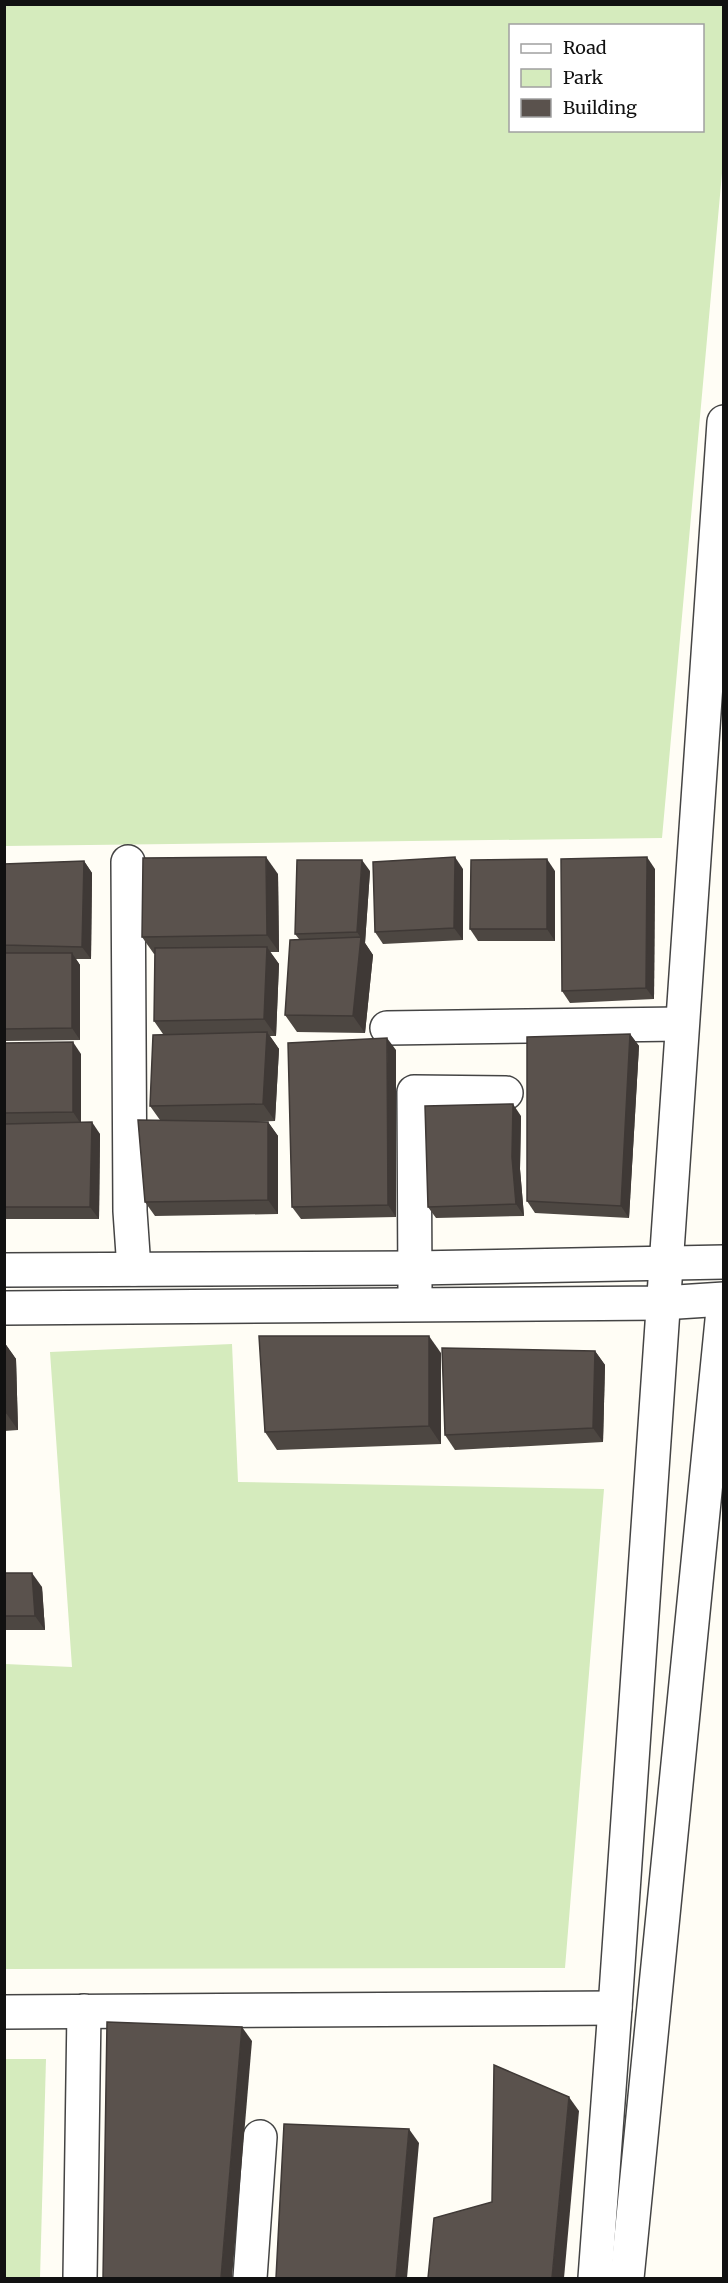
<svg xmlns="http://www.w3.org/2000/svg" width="728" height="2283" viewBox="0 0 728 2283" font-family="Merriweather,serif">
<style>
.green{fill:#d5ebbd;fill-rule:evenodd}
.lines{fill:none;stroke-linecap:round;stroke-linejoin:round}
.minor-casing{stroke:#444;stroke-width:36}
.minor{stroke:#fff;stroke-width:33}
.wall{fill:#4d4742}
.shaded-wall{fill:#3f3936}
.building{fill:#5a524d;stroke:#3f3936;stroke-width:1.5}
</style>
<rect width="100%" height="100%" fill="#fffdf5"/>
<g class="green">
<path d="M4,5H723V162L662,838L5,846ZM510,26H702V130H510Z"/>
<path d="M232,1344L238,1482L604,1489L565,1968L5,1969V1664L72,1667L50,1352Z"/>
<path d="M5,2059H46L40,2278H5Z"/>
</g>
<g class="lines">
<defs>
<g id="minor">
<path d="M128,862L130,1211L134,1269"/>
<path d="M387,1028L681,1024"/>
<path d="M4,1270L415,1268L724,1262"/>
<path d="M415,1290L414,1092L506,1093"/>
<path d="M4,1308L662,1303L724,1299"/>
<path d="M4,2012L615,2008"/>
<path d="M80,2278L84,2011"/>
<path d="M250,2278L260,2137"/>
<path d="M595,2278L615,2008L724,422"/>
<path d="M627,2278L724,1300"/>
</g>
</defs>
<use href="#minor" class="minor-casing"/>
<use href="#minor" class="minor"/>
</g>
<g class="wall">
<path d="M84,861L92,873L91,959H76L80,965V1040L4,1041V864Z"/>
<path d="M463,869V940L383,944L375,932Z"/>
<path d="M655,869L654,999L570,1003L562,991Z"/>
<path d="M370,871L365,943L373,955L365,1033L297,1032L285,1015L299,939L295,934Z"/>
<path d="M555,871V941H478L470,929Z"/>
<path d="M278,874L279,952H270L279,964L276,1036H270L279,1049L275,1121L242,1122H268L278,1136V1214L155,1216L145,1202L160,1120L150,1106L163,1034L154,1021L155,954H154L142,937Z"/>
<path d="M630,1034L639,1046L629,1218L535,1213L527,1201Z"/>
<path d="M4,1043L81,1054V1122L100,1134L99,1219H4Z"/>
<path d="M396,1050V1217L301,1219L292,1207Z"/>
<path d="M521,1116L520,1169L524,1216L436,1218L428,1207Z"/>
<path d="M4,1342L16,1359L18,1430L4,1431Z"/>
<path d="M595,1351L605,1365L603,1442L455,1450L445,1435Z"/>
<path d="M441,1353V1444L277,1450L265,1432Z"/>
<path d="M4,1573L42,1587L45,1630H4Z"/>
</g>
<g class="shaded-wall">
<path d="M266,857L278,874L279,952L267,935Z"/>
<path d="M455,857L463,869V940L454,928Z"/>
<path d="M647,857L655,869L654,999L646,988Z"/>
<path d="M547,859L555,871V941L547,929Z"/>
<path d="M362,860L370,871L365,943L373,955L365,1033L353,1016L361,938L357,932Z"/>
<path d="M84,861L92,873L91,959L82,947Z"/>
<path d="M267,947L279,964L276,1036L264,1019Z"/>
<path d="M72,953L80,965V1040L72,1028Z"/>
<path d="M267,1032L279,1049L275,1121L263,1104Z"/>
<path d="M630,1034L639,1046L629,1218L621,1206Z"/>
<path d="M387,1038L396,1050V1217L388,1205Z"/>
<path d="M73,1042L81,1054V1124L73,1112Z"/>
<path d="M513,1104L521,1116L520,1169L524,1216L516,1204L512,1157Z"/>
<path d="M92,1122L100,1134L99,1219L90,1207Z"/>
<path d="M268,1122L278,1136V1214L268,1200Z"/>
<path d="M429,1336L441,1353V1444L429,1426Z"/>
<path d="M4,1342L16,1359L18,1430L6,1413Z"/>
<path d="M595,1351L605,1365L603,1442L593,1428Z"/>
<path d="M32,1573L42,1587L45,1630L35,1616Z"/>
<path d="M242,2027L252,2041L232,2278H221Z"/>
<path d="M569,2097L579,2111L564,2278H552Z"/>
<path d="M409,2129L419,2143L407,2278H396Z"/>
</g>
<g class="building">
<path d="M266,857L267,935L142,937L143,858Z"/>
<path d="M455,857L454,928L375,932L373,862Z"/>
<path d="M647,857L646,988L562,991L561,859Z"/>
<path d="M547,859V929H470L471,860Z"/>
<path d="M297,860H362L357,932L295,934Z"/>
<path d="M84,861L82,947L4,945V864Z"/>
<path d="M361,937L353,1016L285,1015L290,940Z"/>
<path d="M267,947L264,1019L154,1021L155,948Z"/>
<path d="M4,953H72V1028L4,1029Z"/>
<path d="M267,1032L263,1104L150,1106L153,1035Z"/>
<path d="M630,1034L621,1206L527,1201V1037Z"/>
<path d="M387,1038L388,1205L292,1207L288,1043Z"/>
<path d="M73,1042V1112L4,1113V1043Z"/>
<path d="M513,1104L512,1157L516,1204L428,1207L425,1106Z"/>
<path d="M138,1120L268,1122V1200L145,1202Z"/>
<path d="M92,1122L90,1207H4V1124Z"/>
<path d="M259,1336H429V1426L265,1432Z"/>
<path d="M442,1348L595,1351L593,1428L445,1435Z"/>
<path d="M4,1362L6,1413H4Z"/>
<path d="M4,1573H32L35,1616H4Z"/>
<path d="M107,2022L242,2027L221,2278H103Z"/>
<path d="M494,2065L569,2097L552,2278H428L434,2218L492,2202Z"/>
<path d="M284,2124L409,2129L396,2278H276Z"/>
</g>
<rect width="728" height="2283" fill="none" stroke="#111111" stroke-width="12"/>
<rect x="509" y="24" width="195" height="108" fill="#ffffff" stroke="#a0a0a0" stroke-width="1.5"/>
<rect x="521" y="44" width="30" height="9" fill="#ffffff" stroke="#a0a0a0" stroke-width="1.5"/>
<text x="563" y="54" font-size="18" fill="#111111">Road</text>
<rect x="521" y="69" width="30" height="18" fill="#d5ebbd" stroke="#a0a0a0" stroke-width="1.5"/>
<text x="563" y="84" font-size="18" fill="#111111">Park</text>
<rect x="521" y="99" width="30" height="18" fill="#5a524d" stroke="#a0a0a0" stroke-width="1.5"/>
<text x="563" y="114" font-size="18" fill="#111111">Building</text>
</svg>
